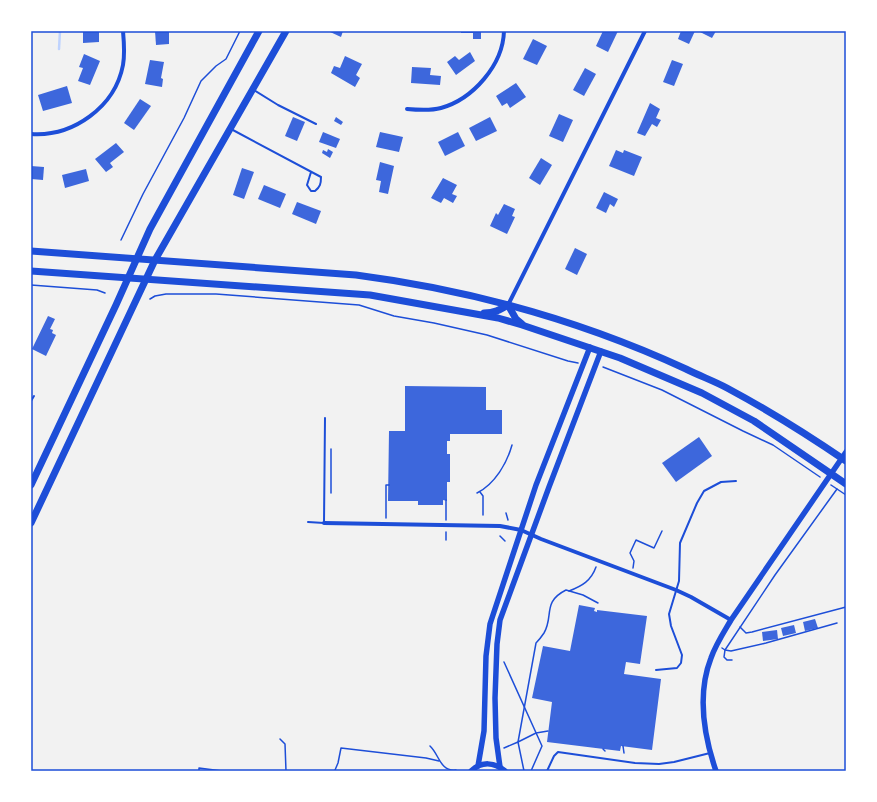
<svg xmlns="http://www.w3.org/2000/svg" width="877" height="802" viewBox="0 0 877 802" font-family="Bitter,serif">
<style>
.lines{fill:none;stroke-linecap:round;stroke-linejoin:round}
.stream{stroke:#bfd3fe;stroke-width:2.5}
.building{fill:#3d67dc}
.path{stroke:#1d4ed8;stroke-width:1.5}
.service{stroke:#1d4ed8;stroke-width:2}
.minor{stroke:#1d4ed8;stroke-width:4}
.tertiary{stroke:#1d4ed8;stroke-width:5.5}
.primary{stroke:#1d4ed8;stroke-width:7}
.neatline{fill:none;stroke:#1d4ed8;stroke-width:1.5}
</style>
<rect width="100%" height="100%" fill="#f2f2f2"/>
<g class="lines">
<path class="stream" d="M59,49L60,31"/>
</g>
<g class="building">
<path d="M83,31H99V42L83,43Z"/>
<path d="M155,31H169V44L156,45Z"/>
<path d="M328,31H343L341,37Z"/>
<path d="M461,31H481V39H473V33H461Z"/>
<path d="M603,31H618L608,52L596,46Z"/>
<path d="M681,31H695L689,44L678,39Z"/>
<path d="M698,31H716L712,38Z"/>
<path d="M533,39L547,46L537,65L523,59Z"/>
<path d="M470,52L475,61L456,75L447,62L455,56L459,60Z"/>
<path d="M84,54L100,61L90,85L78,81L83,68L79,67Z"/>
<path d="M345,56L362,64L356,75L360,78L355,87L331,73L334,66L340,68Z"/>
<path d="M150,60L164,62L161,78L163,79L162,87L145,84Z"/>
<path d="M672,60L683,64L674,86L663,82Z"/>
<path d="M412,67L431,68L430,75L441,76L440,85L411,83Z"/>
<path d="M585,68L596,74L584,96L573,90Z"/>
<path d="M516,83L526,97L510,108L507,103L502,106L496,96Z"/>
<path d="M67,86L72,103L43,111L38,95Z"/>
<path d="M140,99L151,106L134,130L124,123Z"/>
<path d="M650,103L660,109L656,118L661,120L657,127L652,124L645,136L637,133Z"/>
<path d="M559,114L573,120L563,142L549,136Z"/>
<path d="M293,117L305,122L297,141L285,136Z"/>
<path d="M336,117L343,122L341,125L334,121Z"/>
<path d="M490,117L497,131L476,141L469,128Z"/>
<path d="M323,132L340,139L336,148L319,142Z"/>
<path d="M380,132L403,137L399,152L376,147Z"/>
<path d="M458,132L465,146L445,156L438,142Z"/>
<path d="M116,143L124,152L110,163L113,167L106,172L95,159Z"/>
<path d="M328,149L333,152L330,158L322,153L323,150L327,152Z"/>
<path d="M616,150L623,153L624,150L642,157L634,176L609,166Z"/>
<path d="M541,158L552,165L540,185L529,178Z"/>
<path d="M380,162L394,166L388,194L379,192L381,181L376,180Z"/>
<path d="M31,166L44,167L43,180L31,179Z"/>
<path d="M242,168L254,172L244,199L233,195Z"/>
<path d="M86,169L89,181L65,188L62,175Z"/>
<path d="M443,178L457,185L452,194L457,196L453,203L444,198L441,203L431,198Z"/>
<path d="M264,185L286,194L280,208L258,199Z"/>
<path d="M604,192L618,199L614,207L610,204L606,213L596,208Z"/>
<path d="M297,202L321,211L316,224L292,214Z"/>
<path d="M504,204L515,209L512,216L515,217L507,234L490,226L496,213L498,215Z"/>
<path d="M575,248L587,254L577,275L565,269Z"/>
<path d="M48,316L55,319L50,329L53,330L52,333L56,335L46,356L32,349Z"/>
<path d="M405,386L486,387V410H502V434H450V441H447V454H450V482H447V501L443,500V505H418V501H388L389,431H405Z"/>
<path d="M699,437L712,456L676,482L662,463Z"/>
<path d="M579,605L595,608L594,611L597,612V610L647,616L640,664L626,662L624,674L661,679L652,750L621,746L620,751L547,742L552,702L532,698L543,646L570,651Z"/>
<path d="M815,619L818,628L805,631L803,622Z"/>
<path d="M794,625L796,633L783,636L781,628Z"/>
<path d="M777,630L778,639L763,641L762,632Z"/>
</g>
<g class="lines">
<g class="path">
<path d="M121,240L143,194L184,118L201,81L216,66L226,59L240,31"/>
<path d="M31,285L97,290L105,293"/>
<path d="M150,299L155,296L166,294H216L359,305L394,316L434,323L487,335L568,361L578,363"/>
<path d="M603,367L662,390L743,431L773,445L820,477"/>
<path d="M831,485L846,495"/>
<path d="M480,492L483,496V515"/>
<path d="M331,493V449"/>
<path d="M477,493C495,484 507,463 512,445"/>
<path d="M506,513L508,520"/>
<path d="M386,518V485H389"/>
<path d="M446,520V500"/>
<path d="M446,532V540"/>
<path d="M500,536L505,541"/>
<path d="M633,568L634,561L630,553L636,540L654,548L662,531"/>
<path d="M569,591C582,586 591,581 596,567"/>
<path d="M740,627L746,633L752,632L846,607"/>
<path d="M722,648L725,650L731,651L766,643L837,623"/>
<path d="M732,660H727L724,657L725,650L775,575L837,489"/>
<path d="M504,662L542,746L531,771"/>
<path d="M548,731L536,733L518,742L536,643C539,640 542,636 544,633C554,616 542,602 566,590L583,595L598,603"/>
<path d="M280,739L285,744L286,771"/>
<path d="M430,746C439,754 440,772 456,770"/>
<path d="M623,746L624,753"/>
<path d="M504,748L518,742L524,771"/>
<path d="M603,749L605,751"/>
<path d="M335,770L338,763L341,748L426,758L439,761"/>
<path d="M199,771V768L222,771"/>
</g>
<g class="service">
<path d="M254,90L278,105L316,124"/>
<path d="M231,129L321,177C321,184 320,187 315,191H311L307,185L311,172"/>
<path d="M31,401L34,396"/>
<path d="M308,522L324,523L325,418"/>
<path d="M656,670L677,668L681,663L682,655L671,626L669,614L679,581L680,543L697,503L704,491L721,482L736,481"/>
<path d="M547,771L554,756L558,752L635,763L659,764L674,762L710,753"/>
</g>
<g class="minor">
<path d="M407,109C418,110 430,111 441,108C473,99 503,65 504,31"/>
<path d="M31,134C73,137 115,107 123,65C125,54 124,42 123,31"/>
<path d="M508,305L645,31"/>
<path d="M324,523L500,526L521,530L541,539L676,590L691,597L731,620"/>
</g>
<g class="tertiary">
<path d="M478,766L484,731L486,656L490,624L536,485L590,347"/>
<path d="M500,767L496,738L495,698L497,644L500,620L549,487L601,351"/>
<path d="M471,771C482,761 494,762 505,771"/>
<path d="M716,771C704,736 697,694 711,658C716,644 724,632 731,620L846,452"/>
</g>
<g class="primary">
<path d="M31,251L356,275C471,290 582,321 686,369C700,376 714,381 727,388C768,410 808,435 846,461"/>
<path d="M31,271L370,295L498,318L522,325L620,358L702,393L754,421L846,484"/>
<path d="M508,305L516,319L522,324"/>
<path d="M484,313C494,313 500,310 508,305"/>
<path d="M31,485L116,305L150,229L259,31"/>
<path d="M31,523L155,260L286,31"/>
</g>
</g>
<rect width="877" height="802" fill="none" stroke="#ffffff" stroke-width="64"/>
<rect x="32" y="32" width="813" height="738" class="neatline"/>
</svg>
